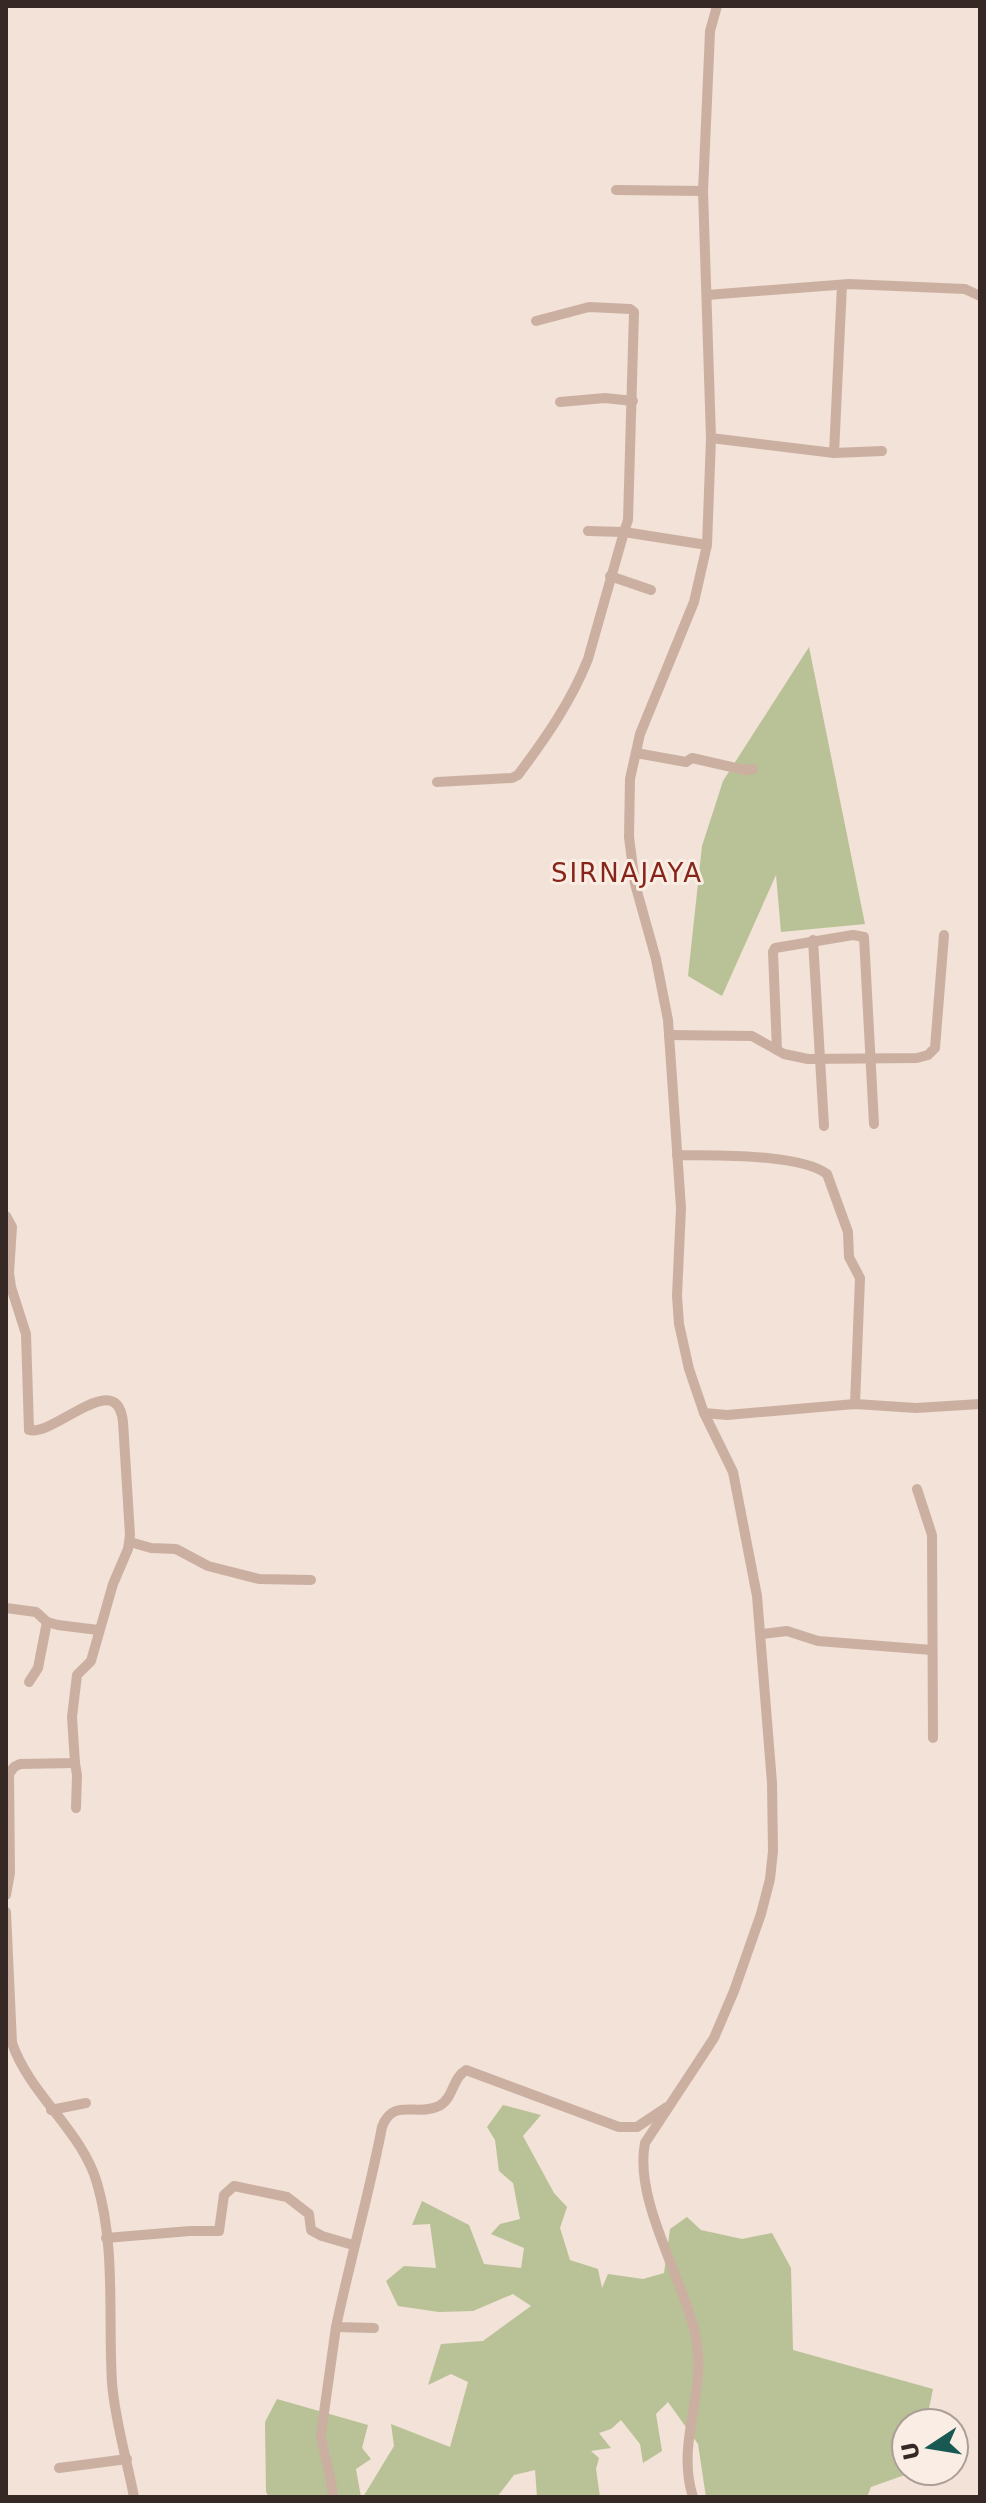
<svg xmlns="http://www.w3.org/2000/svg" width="986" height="2503" viewBox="0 0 986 2503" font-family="'DejaVu Sans',sans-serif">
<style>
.green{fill:#b9c296}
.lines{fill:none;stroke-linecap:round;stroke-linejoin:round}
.minor{stroke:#cbb0a2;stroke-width:10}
.labels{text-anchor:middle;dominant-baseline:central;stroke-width:6;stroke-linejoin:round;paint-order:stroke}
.quarter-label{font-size:26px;letter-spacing:2px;fill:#88251a;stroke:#faede3}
</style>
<rect width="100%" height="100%" fill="#f2e2d7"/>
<g class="green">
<path d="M809,647L865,924L781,932L776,875L722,996L688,976L702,846L723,781Z"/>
<path d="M503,2105L541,2115L523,2136L554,2193L567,2207L560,2228L570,2260L598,2269L602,2288L608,2274L643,2279L664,2273L670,2229L687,2217L701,2230L742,2239L772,2233L791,2268L793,2350L933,2389L928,2413L937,2423H906V2471H916L871,2487L867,2497H706L698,2444L668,2402L656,2414L662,2451L643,2463L640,2444L621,2420L611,2429L599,2433L611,2448L591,2451L599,2458L596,2469L600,2497H537L535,2470L514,2475L497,2497H363L394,2446L391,2424L450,2447L468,2382L451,2374L428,2385L441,2344L483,2341L531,2306L513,2294L473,2311L439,2312L398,2306L386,2281L404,2266L436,2268L430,2224L412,2225L422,2201L469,2225L484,2264L521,2268L524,2248L491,2234L500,2224L520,2219L513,2183L499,2171L495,2140L487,2127Z"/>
<path d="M277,2399L368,2425L362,2448L371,2459L356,2469L361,2497H269L266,2492L265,2422Z"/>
</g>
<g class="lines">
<g class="minor">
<path d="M616,190L703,191"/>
<path d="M707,295L849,284L965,289L980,296"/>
<path d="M536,321L589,307L630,309L634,312L628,520L624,532L588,531"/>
<path d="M560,402L605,398L633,401"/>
<path d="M711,438L834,453L882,451"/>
<path d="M834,453L842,285"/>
<path d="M610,576L651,590"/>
<path d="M636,753L686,762L692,758L745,770L753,769"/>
<path d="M437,782L512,778L518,775C545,739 571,702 588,659L624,532L707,545"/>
<path d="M813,940L824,1126"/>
<path d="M669,1035L752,1036L784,1054L808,1059L917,1058L928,1055L935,1048L944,935"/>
<path d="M777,1050L773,952L775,948L853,935L864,937L874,1124"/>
<path d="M677,1155C714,1156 799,1153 827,1174L848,1232L849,1257L860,1278L855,1404"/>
<path d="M6,1216L12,1227L9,1273L11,1287L26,1334L29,1430C54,1437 117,1366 123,1422L130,1535L128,1549L113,1584L91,1661L77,1675L72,1717L75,1763L20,1764L14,1767L9,1774L10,1873L6,1895"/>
<path d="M704,1413L727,1415L855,1404L916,1408L980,1404"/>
<path d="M917,1489L932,1535L933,1738"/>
<path d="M130,1542L151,1548L176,1549L208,1566L259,1579L311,1580"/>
<path d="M6,1608L36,1612L47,1622L58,1625L98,1630"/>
<path d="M762,1634L787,1631L818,1641L932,1650"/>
<path d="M29,1682L38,1668L47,1622"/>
<path d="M75,1763L77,1775L76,1808"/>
<path d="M6,1912L12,2043C30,2095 82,2131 97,2183C116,2247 108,2318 112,2383C115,2421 127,2460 134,2497"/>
<path d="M51,2110L86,2103"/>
<path d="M106,2238L190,2231H219L224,2195L234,2186L287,2197L309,2214L311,2230L322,2236L353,2245"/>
<path d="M374,2328L336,2327C350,2260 369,2195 382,2127C393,2097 417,2117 439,2106C454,2098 452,2078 466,2070L619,2127H637L667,2107"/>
<path d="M59,2468L127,2459"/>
<path d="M333,2497C332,2475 323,2455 321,2434L336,2327"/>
<path d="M693,2497C676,2444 705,2396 697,2344C688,2285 633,2203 645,2143L714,2038L734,1991L761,1914L770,1879L773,1851L772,1783L757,1596L733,1472L704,1413L689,1369L679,1324L677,1296L681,1208L668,1020L656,959L635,884L629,837L630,779L640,734L694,602L707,545L711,438L703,191L709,55L710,31L717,6"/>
</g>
</g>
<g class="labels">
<g class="quarter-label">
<text x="627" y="873">SIRNAJAYA</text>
</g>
</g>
<rect width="986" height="2503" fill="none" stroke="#352825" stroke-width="16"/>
<g transform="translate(930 2447) rotate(258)"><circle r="38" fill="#faede3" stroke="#ab9e97" stroke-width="2"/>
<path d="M0-6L14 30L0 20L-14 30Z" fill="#195954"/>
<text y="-12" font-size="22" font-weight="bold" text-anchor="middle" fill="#352825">U</text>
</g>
</svg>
